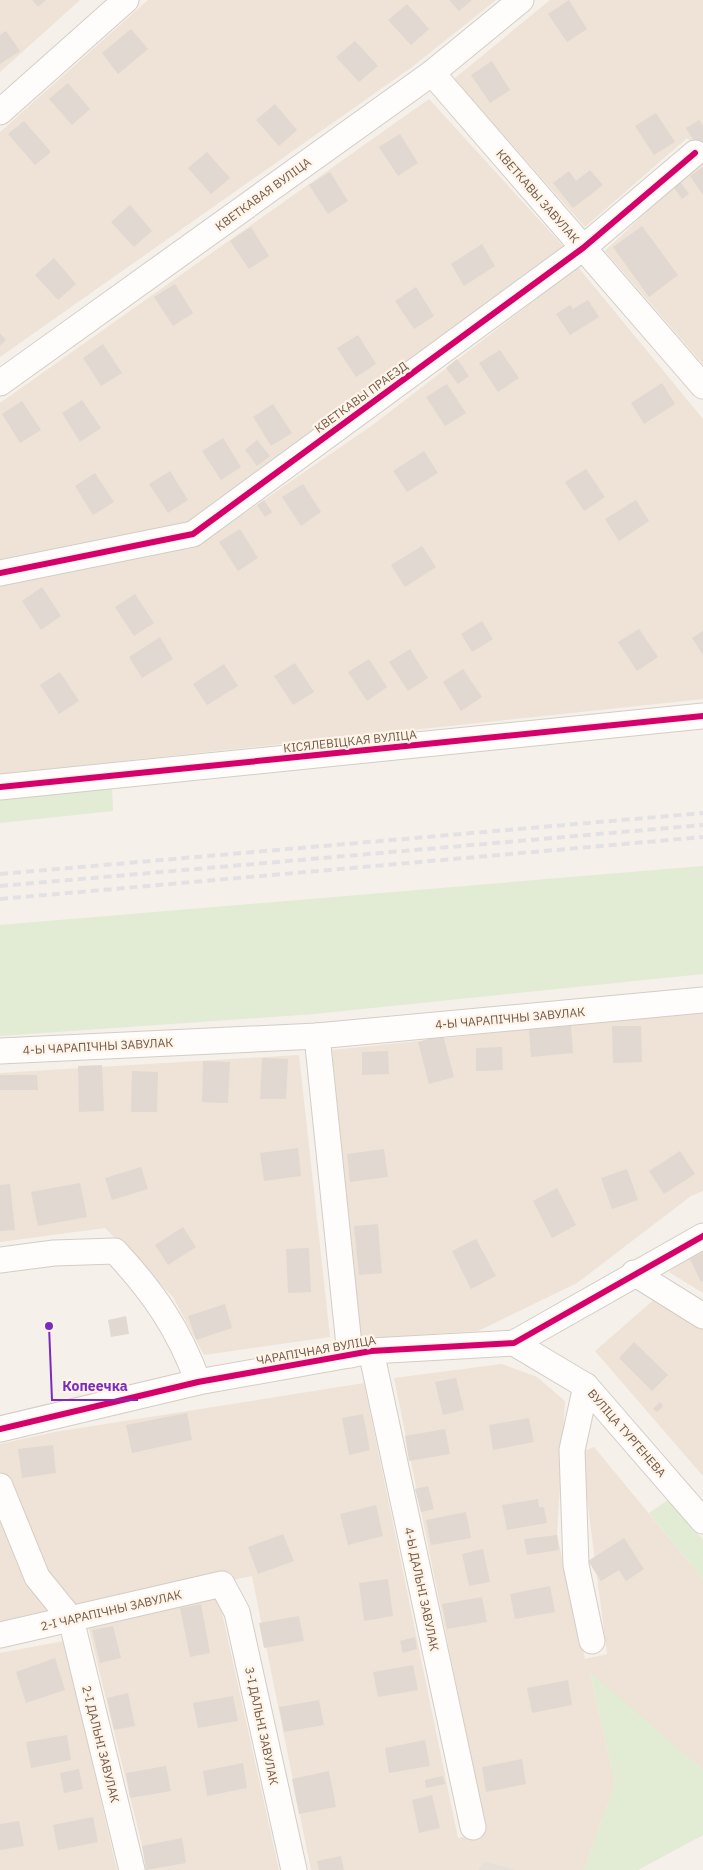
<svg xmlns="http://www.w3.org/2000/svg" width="703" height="1870" viewBox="0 0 703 1870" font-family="'IBM Plex Sans',sans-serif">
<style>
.residential{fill:#eee3d6}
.industrial{fill:#e7e0d9}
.green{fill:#e2ebd4}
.building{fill:#e1d8d1}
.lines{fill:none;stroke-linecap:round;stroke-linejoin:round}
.minor-casing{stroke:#d4cdc6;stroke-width:27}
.minor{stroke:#fefdfc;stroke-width:25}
.rail{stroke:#e4e1e4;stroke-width:4;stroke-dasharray:8 5;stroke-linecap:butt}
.cycleway-casing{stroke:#fef5e8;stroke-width:9}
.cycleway{stroke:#d6006c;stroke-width:6}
.labels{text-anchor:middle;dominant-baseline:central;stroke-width:4.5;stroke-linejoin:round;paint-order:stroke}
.street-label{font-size:12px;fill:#71584a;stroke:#fef5e8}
.leader{fill:none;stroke:#7b2cbf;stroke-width:2}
.callout-dot{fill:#7b2cbf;stroke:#fef5e8;stroke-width:2}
.callout-label{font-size:14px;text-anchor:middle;font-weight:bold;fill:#7b2cbf;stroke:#fef5e8;stroke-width:4.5;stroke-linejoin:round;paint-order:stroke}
</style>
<rect width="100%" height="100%" fill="#f5f0e9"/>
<g class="residential">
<path d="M0,0H80L0,72Z"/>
<path d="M148,0H496L412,67L0,357V132Z"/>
<path d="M550,0H703V154L687,138L585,227L454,79Z"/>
<path d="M429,99L563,246L190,522L0,564V403Z"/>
<path d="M703,159V364L605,251Z"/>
<path d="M578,267L703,419V699L0,774V584L197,546L374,424Z"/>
<path d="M703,1011V1191L691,1196L577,1283L478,1331L361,1339L332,1050Z"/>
<path d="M299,1055L330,1337L204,1355L173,1297L105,1228L0,1242V1073Z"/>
<path d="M703,1247V1293L669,1272L688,1254Z"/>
<path d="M656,1298L703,1327V1476L595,1351Z"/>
<path d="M502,1364L537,1377L565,1401L557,1535L585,1659L607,1654L581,1452L594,1447L703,1579V1770L590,1673L615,1783L584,1870H518L484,1861L478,1870H311L252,1576L0,1627V1444L55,1432L364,1383L458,1838L486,1831L394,1378Z"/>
<path d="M218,1595L279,1870H148L88,1625Z"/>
<path d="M64,1641L117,1870H0V1653Z"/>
</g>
<path class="industrial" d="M484,1861L518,1870H478Z"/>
<g class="green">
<path d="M112,785L113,811L0,823V798Z"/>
<path d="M703,866V974L314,1014L0,1036V925Z"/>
<path d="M668,1500L703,1540V1579L649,1513Z"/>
<path d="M590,1672L703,1770V1835L638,1870H584L615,1783Z"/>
</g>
<g class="building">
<path d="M32,0H46L38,7Z"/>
<path d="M449,0H472L459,11Z"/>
<path d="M569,0L587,29L567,42L548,14Z"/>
<path d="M407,4L429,29L411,45L388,20Z"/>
<path d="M131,29L148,49L118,74L102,53Z"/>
<path d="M6,31L20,51L0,64V35Z"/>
<path d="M355,41L378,66L359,82L336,57Z"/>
<path d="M492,61L510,90L490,103L471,75Z"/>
<path d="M68,83L90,109L72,125L49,99Z"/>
<path d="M275,104L297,130L279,146L256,120Z"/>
<path d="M656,113L675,142L654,155L635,126Z"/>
<path d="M699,120L703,126V149L700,150L686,128Z"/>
<path d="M24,121L51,152L35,165L8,134Z"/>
<path d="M400,134L418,163L398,176L379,147Z"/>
<path d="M207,152L230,178L211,194L188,168Z"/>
<path d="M703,167V195L690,176Z"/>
<path d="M590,170L603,185L573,208L553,183L569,171L576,181Z"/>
<path d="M330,172L348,201L328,214L309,185Z"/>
<path d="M678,179L689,194L682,199L671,184Z"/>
<path d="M130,205L152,231L134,247L111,222Z"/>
<path d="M642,226L678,275L649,297L613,247Z"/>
<path d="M251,227L269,256L249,269L230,241Z"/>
<path d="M482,244L495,266L464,286L451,264Z"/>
<path d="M54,258L76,284L58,300L35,275Z"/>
<path d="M175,284L193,313L173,326L154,297Z"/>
<path d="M416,287L434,316L414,329L395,301Z"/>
<path d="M588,300L599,317L570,335L556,314L570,305L573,309Z"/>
<path d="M0,333L6,340L0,346Z"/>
<path d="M358,335L376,364L356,377L337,348Z"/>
<path d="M103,344L122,373L101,386L83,358Z"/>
<path d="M500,350L519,378L498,392L479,363Z"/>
<path d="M457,359L469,376L458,384L446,368Z"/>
<path d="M662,383L675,404L644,424L631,403Z"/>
<path d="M447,384L466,413L445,426L426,397Z"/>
<path d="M82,400L101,428L80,442L62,413Z"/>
<path d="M22,401L41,430L20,443L2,414Z"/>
<path d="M273,404L292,433L271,446L253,417Z"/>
<path d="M223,438L241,467L221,480L202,451Z"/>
<path d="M257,440L270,456L257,466L245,450Z"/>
<path d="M424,451L438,473L407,492L393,471Z"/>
<path d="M586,469L605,497L584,511L565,482Z"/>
<path d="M170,471L188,500L168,513L149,484Z"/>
<path d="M95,473L114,502L93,515L75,486Z"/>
<path d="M303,484L321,512L301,526L282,497Z"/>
<path d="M264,500L272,512L265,517L257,505Z"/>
<path d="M636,500L649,521L619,541L605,519Z"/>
<path d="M240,529L258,558L238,571L219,542Z"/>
<path d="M422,546L436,567L405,587L391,565Z"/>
<path d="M42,587L61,616L41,630L22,601Z"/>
<path d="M135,594L154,623L134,636L115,607Z"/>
<path d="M482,621L493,639L472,652L461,634Z"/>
<path d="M639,629L658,657L637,671L618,642Z"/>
<path d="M703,631V655L692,638Z"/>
<path d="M160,637L173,659L142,678L129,657Z"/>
<path d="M410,649L428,678L408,691L389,662Z"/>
<path d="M369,659L387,687L367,701L348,672Z"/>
<path d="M295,663L314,692L293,705L274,676Z"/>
<path d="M224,664L238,686L207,705L193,684Z"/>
<path d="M463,669L482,697L461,711L443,682Z"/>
<path d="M60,672L79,701L59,714L40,685Z"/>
<path d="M571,1026L573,1053L531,1057L529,1029Z"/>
<path d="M612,1026H641L642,1062L613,1063Z"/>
<path d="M443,1035L454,1077L429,1084L418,1042Z"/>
<path d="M502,1047L503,1070L476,1071V1048Z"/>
<path d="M388,1051L389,1074L362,1075V1052Z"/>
<path d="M262,1058L288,1059L286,1099H260Z"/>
<path d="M203,1061L230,1062L228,1103L202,1102Z"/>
<path d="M102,1065L104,1111L79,1112L78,1066Z"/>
<path d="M132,1071L158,1072L157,1112H131Z"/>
<path d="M0,1075H37L38,1090H0Z"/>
<path d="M298,1148L301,1176L264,1181L260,1153Z"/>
<path d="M384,1149L388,1177L350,1182L347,1154Z"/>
<path d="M680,1151L695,1174L664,1194L649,1171Z"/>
<path d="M141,1167L148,1189L112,1200L105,1178Z"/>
<path d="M627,1169L638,1200L612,1209L601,1178Z"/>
<path d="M80,1183L87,1217L38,1226L31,1192Z"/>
<path d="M10,1184L15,1230L0,1231V1185Z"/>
<path d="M557,1188L576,1225L552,1238L533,1201Z"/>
<path d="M378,1224L382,1273L359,1275L354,1226Z"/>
<path d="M183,1227L196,1247L168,1265L155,1245Z"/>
<path d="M476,1239L496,1276L471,1289L452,1251Z"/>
<path d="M309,1248L311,1292L288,1293L286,1249Z"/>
<path d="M703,1252V1281L701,1282L690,1259Z"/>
<path d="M225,1304L232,1328L196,1340L188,1316Z"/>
<path d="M126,1316L129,1334L111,1337L108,1320Z"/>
<path d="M634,1342L668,1375L652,1391L619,1358Z"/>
<path d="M456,1378L464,1410L443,1415L435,1382Z"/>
<path d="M660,1402L663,1406L657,1412L653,1409Z"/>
<path d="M187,1413L192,1440L132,1453L126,1425Z"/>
<path d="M363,1414L370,1450L349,1455L342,1418Z"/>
<path d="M529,1418L534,1442L493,1450L489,1425Z"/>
<path d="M445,1429L450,1454L409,1461L405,1436Z"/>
<path d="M53,1445L56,1473L22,1478L18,1449Z"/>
<path d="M428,1486L434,1509L421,1512L415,1489Z"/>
<path d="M538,1499L539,1507H544L547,1523L507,1530L502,1505Z"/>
<path d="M376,1505L383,1536L348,1545L340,1514Z"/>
<path d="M466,1512L471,1538L431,1545L426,1520Z"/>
<path d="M283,1534L294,1561L258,1574L248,1547Z"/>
<path d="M557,1535L559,1550L527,1555L524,1539Z"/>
<path d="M624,1538L644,1569L626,1581L619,1570L601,1581L588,1561Z"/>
<path d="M483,1549L490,1582L469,1586L462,1554Z"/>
<path d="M388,1579L393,1616L364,1621L359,1583Z"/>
<path d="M550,1586L555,1612L515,1619L510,1594Z"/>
<path d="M482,1597L487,1622L447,1629L442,1604Z"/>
<path d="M201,1604L210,1653L190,1657L180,1608Z"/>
<path d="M299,1616L304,1641L264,1648L259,1623Z"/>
<path d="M113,1626L121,1658L100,1663L92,1630Z"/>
<path d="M415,1637L417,1649L403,1653L400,1641Z"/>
<path d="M55,1658L65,1690L26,1703L16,1672Z"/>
<path d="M413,1665L418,1690L378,1697L373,1672Z"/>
<path d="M568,1680L572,1705L532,1713L527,1688Z"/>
<path d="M128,1693L135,1726L114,1730L107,1698Z"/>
<path d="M233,1696L238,1721L198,1728L193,1703Z"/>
<path d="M319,1700L324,1725L284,1732L279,1707Z"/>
<path d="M67,1735L71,1760L31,1768L26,1742Z"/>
<path d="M425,1740L430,1766L389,1773L385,1748Z"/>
<path d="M522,1759L526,1784L486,1792L482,1767Z"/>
<path d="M243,1763L247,1788L207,1796L203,1771Z"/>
<path d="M166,1766L171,1791L130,1798L126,1773Z"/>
<path d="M79,1769L83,1789L64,1793L60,1773Z"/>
<path d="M329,1771L336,1807L299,1814L292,1779Z"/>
<path d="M443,1776L445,1784L426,1788L425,1780Z"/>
<path d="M432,1795L440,1828L419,1833L412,1800Z"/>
<path d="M93,1817L98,1842L58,1850L53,1825Z"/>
<path d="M19,1821L24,1846L0,1850V1824Z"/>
<path d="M182,1838L186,1863L146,1870L142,1846Z"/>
<path d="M341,1856L344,1870H319L317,1861Z"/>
</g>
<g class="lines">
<defs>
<g id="minor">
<path d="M432,73L703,386"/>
<path d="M0,112L126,0"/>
<path d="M0,383L432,73L521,0"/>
<path d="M0,573L193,534L583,248L695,153"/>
<path d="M0,787L703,716"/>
<path d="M317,1036L350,1355"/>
<path d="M0,1051L317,1036L703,1000"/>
<path d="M0,1260L54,1253L115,1251C153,1292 179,1329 198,1382"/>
<path d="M634,1273L703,1316"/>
<path d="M514,1343L586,1386L703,1521"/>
<path d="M371,1351L473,1827"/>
<path d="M586,1386L572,1450L576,1565L592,1641"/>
<path d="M0,1429L198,1382L371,1351L514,1343L703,1236"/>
<path d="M0,1486L37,1577L71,1619L132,1870"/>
<path d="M0,1635L222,1584L237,1612L294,1870"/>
</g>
</defs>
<use href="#minor" class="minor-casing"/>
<use href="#minor" class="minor"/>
<g class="rail">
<path d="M0,874L703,813"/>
<path d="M0,886L703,825"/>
<path d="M0,899L703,837"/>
</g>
<defs>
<g id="cycleway">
<path d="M0,573L193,534L583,248L695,153"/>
<path d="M0,787L703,716"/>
<path d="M0,1429L198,1382L371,1351L514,1343L703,1236"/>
</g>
</defs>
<use href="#cycleway" class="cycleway-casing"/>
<use href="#cycleway" class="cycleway"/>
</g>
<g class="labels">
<g class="street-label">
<text transform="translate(263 194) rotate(-36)">КВЕТКАВАЯ ВУЛІЦА</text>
<text transform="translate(538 196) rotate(49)">КВЕТКАВЫ ЗАВУЛАК</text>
<text transform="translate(361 397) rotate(-36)">КВЕТКАВЫ ПРАЕЗД</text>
<text transform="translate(350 741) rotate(-6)">КІСЯЛЕВІЦКАЯ ВУЛІЦА</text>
<text transform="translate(510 1018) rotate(-5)">4-Ы ЧАРАПІЧНЫ ЗАВУЛАК</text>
<text transform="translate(98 1046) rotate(-3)">4-Ы ЧАРАПІЧНЫ ЗАВУЛАК</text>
<text transform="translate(316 1350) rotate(-10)">ЧАРАПІЧНАЯ ВУЛІЦА</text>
<text transform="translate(627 1433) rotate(49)">ВУЛІЦА ТУРГЕНЕВА</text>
<text transform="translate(422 1589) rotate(78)">4-Ы ДАЛЬНІ ЗАВУЛАК</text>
<text transform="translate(111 1610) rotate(-13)">2-І ЧАРАПІЧНЫ ЗАВУЛАК</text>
<text transform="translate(262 1726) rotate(78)">3-І ДАЛЬНІ ЗАВУЛАК</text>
<text transform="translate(101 1744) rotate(76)">2-І ДАЛЬНІ ЗАВУЛАК</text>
</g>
</g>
<path class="leader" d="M49 1326L52 1400H138"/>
<circle class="callout-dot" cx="49" cy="1326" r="5"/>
<g class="callout-label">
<text x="95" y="1391">Копеечка</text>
</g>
</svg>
